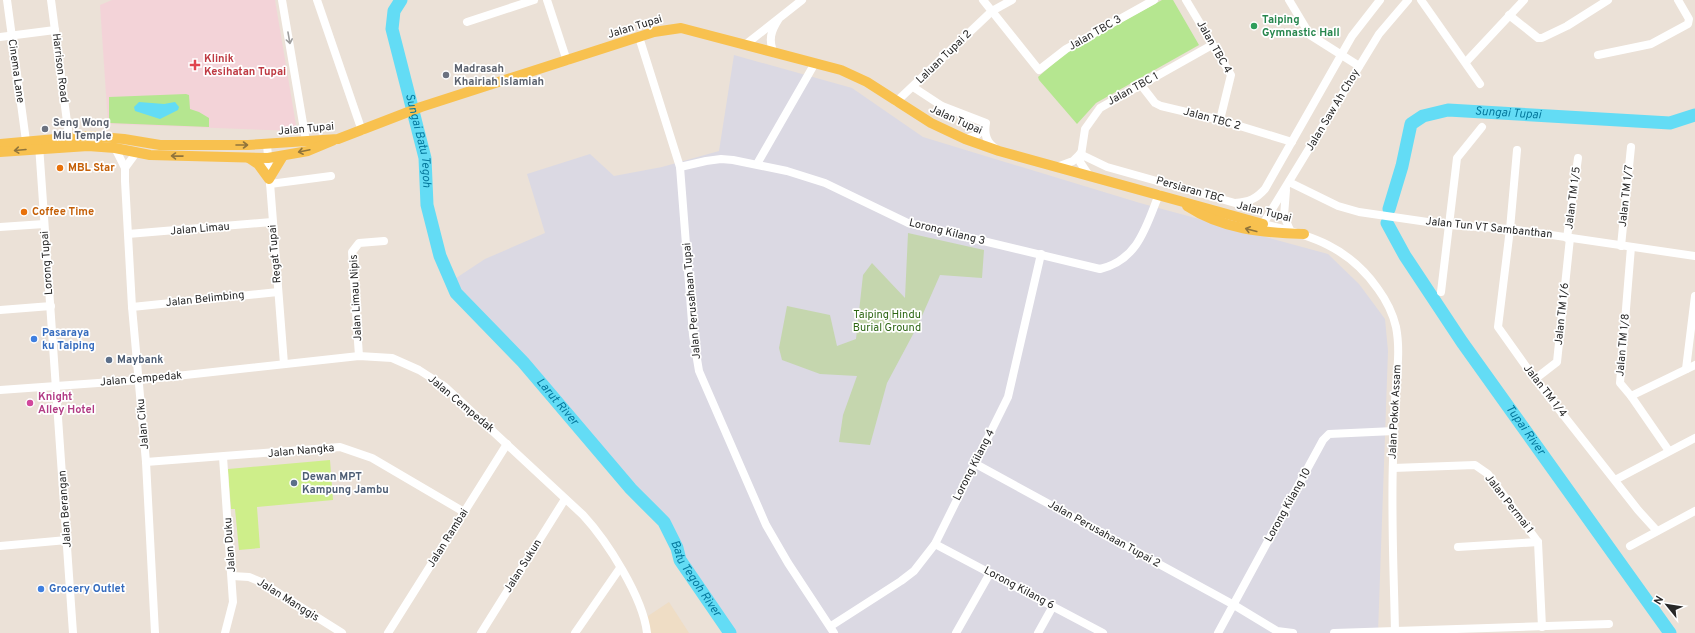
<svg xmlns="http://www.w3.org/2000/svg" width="1695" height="633" viewBox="0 0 1695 633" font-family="Overpass,sans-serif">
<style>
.industrial{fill:#dbd9e3}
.education{fill:#efddc5}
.medical{fill:#f3d3d8}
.green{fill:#b5e690}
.cemetery{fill:#c5d6ae}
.pitch{fill:#ceee8a}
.water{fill:#63dcf5}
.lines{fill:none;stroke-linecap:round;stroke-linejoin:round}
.river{stroke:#63dcf5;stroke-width:13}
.minor{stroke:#fff;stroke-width:8}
.major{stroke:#f8c14f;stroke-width:10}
.oneway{stroke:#9e9e9e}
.oneway2{stroke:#90743b}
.leisure-dot{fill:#2e9e5b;stroke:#fff;stroke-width:1.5}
.health-dot{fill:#e0444e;stroke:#fff;stroke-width:1.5}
.worship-dot{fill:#6b7280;stroke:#fff;stroke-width:1.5}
.food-dot{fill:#e8710a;stroke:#fff;stroke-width:1.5}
.shop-dot{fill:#3f7fe0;stroke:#fff;stroke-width:1.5}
.service-dot{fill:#5c6f8a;stroke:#fff;stroke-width:1.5}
.hotel-dot{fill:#d1479c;stroke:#fff;stroke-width:1.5}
.labels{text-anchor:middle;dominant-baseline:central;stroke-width:3.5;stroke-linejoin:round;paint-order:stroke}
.leisure-label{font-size:11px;font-weight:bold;fill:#27864d;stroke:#fff;text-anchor:start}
.street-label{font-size:11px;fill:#272727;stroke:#fff}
.health-label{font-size:11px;font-weight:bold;fill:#be3a42;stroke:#fff;text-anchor:start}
.worship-label{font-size:11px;font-weight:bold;fill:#5b616d;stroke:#fff;text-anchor:start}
.food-label{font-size:11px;font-weight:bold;fill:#c56008;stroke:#fff;text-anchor:start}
.park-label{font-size:11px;fill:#2e6715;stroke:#fff}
.shop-label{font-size:11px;font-weight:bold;fill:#366cbe;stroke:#fff;text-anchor:start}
.service-label{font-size:11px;font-weight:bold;fill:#4e5e75;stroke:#fff;text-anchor:start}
.hotel-label{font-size:11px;font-weight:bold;fill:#b23c85;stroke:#fff;text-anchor:start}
.water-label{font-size:12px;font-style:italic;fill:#05789d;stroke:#fff}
</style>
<rect width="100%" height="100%" fill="#ebe1d7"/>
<path class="industrial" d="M734,55L852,88L923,137L1140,203L1328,254L1359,284L1385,319L1388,351L1378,633H730L677,548L664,522L450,282L485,259L545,233L527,174L590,154L614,176L662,167L719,151Z"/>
<path class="education" d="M669,602L689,633H648V616Z"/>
<path class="medical" d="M112,0H275L297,131L108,124L100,5Z"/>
<g class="green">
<path d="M1162,0H1173L1199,45L1096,103L1077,124L1039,80L1038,77L1067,52Z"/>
<path d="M186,94L189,95L190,109L199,112L209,118V127L109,123V97Z"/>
</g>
<path class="cemetery" d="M908,233L984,250L982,278L940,275L918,325L887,383L870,445L839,442L843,415L857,376L820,374L782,360L779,348L787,306L830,315L837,346L856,339L863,275L872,263L905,298Z"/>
<path class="pitch" d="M330,460L333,500L257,507L260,548L239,550L235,509H231L228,469Z"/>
<path class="water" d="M139,102L164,104L175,102L179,107L178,110L160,119L135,111L134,107Z"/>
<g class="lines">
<g class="river">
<path id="s1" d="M401,0L394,11L392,29L425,158L427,205L440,256L456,293L523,362L631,489L664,522L677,548L680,560L730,633"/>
<path id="s2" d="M1389,209L1402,166L1411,124L1423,116L1448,110L1670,123L1695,115"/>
<path id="s3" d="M1387,223L1405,256L1462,342L1670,633"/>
</g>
<g class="minor">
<path d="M7,0L26,141"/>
<path d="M51,0L69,137"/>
<path d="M282,0L306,141"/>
<path d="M317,0L362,131"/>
<path d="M547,0L567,61"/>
<path d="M983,0L1039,70L1066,49L1154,0"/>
<path d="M1186,0L1231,75L1220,120"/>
<path d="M1289,0L1310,35L1359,66"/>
<path d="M1421,0L1480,84"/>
<path d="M1509,15L1538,38H1542L1567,26L1608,0"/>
<path d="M467,22L534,0"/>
<path d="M0,37L55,30"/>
<path d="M639,37L680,167L693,335L699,371L766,525L788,563L834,633"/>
<path d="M745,45L802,0"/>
<path d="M774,53C768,40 771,31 778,20"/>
<path d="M1598,55L1651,44L1688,24L1689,19L1678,0"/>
<path d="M1466,62L1524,0"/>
<path d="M1141,85L1155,103L1161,106L1220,120L1292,142"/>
<path d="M913,87L942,106L986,123C984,133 986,142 995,148"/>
<path d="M896,102L992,11L1012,0"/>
<path d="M965,139L977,135L985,127"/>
<path d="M267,144L284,364"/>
<path d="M39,145L73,633"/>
<path d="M115,148L125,168"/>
<path d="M1517,150L1510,229L1498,327L1535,379L1638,510L1657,531"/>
<path d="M136,153L125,168V181L132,307L146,462L155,633"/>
<path d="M1080,154L1107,167L1235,203C1249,202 1256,199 1265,189L1352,36L1380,0"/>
<path d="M757,164L815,63"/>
<path d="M680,167L706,161L721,159L733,160L787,171L825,183L908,223L1100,269C1138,260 1146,227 1159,194"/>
<path d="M1057,167L1073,161L1080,154"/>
<path d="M1088,174L1080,162L1085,129L1100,108L1212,45"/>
<path d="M1289,182L1338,206L1359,212L1448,225L1510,229L1695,256"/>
<path d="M270,184L331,176"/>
<path d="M1286,190L1284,216L1290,230"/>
<path d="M0,227L44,224"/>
<path d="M128,234L272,222"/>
<path d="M1567,238L1578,158"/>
<path d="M1621,246L1631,147"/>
<path d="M1631,247L1620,383L1631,396L1669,451"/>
<path d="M1441,292L1457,158L1482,127"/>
<path d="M132,307L278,292"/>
<path d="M0,310L51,306"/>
<path d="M359,356L352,252L359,243L384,241"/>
<path d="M1686,369L1695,296"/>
<path d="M1535,379L1557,362L1570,238"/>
<path d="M0,390L140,380L359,356L392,358L419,370L444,386L583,515C607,541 643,597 647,633"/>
<path d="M1631,396L1695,365"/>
<path d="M223,457L233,602L225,633"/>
<path d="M146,462L340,447L372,458L464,512"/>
<path d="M974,463L1234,605L1277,631L1293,633"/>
<path d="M1393,468L1475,465L1488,474L1538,542L1542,627"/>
<path d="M1615,480L1695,438"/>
<path d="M935,544L1103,633"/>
<path d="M0,546L67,540"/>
<path d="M1630,546L1695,511"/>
<path d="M1458,547L1538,542"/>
<path d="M232,576L249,577L261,582L342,633"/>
<path d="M831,626L901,581L914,571L935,544L1008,397L1041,254"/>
<path d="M388,633L507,444"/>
<path d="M481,633L565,499"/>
<path d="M575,633L620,568"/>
<path d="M956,633L990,573"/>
<path d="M1038,633L1053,606"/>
<path d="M1218,633L1323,440L1329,434L1394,431"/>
<path d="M1334,633L1609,624"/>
<path d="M1395,633C1394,576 1391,518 1393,460C1393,441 1393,422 1395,403C1396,378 1401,352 1396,327C1393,314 1386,300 1378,289C1349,247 1311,235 1263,224L1379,34L1408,0"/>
</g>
<g class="major">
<path d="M0,144L89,136L124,139L160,145H248L338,139L421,107L654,32L681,28L841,70L867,82L931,123L965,139L999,151L1263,224"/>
<path d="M0,152L88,146L115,148L150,155L268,158L308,151L332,141"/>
<path d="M249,158L258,164L269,179L283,156"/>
<path d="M1187,206C1222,229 1263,233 1304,234"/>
</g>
</g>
<defs><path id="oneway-shaft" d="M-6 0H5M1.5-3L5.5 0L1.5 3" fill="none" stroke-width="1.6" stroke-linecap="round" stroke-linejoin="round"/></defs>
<use class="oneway" href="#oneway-shaft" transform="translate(289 38) rotate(80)"/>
<g class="oneway2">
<use href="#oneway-shaft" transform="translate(242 145)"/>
<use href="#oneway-shaft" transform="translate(20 150) rotate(175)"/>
<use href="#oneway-shaft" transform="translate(304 151) rotate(168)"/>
<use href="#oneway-shaft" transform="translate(177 156) rotate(-179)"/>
<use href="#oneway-shaft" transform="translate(1251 230) rotate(-165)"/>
</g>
<circle class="leisure-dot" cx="1254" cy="26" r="4"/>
<path class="health-dot" d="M193 59h4v4h4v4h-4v4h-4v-4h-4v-4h4z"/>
<g class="worship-dot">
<circle cx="446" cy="75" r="4"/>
<circle cx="45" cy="129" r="4"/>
</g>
<g class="food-dot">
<circle cx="60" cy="168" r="4"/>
<circle cx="24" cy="212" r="4"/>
</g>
<g class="shop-dot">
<circle cx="34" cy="339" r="4"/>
<circle cx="41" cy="589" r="4"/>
</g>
<g class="service-dot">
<circle cx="109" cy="360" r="4"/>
<circle cx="294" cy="483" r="4"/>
</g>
<circle class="hotel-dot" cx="30" cy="403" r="4"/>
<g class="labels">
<g class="leisure-label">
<text x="1262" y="20">Taiping<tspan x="1262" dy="13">Gymnastic Hall</tspan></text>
</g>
<g class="street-label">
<text transform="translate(635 27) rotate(-17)">Jalan Tupai</text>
<text transform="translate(1095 33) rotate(-30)">Jalan TBC 3</text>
<text transform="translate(1214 47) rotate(60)">Jalan TBC 4</text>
<text transform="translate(944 57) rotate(-44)">Laluan Tupai 2</text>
<text transform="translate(60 68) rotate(83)">Harrison Road</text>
<text transform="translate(16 71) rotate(82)">Cinema Lane</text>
<text transform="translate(1133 89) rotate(-29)">Jalan TBC 1</text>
<text transform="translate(1333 110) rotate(-59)">Jalan Saw Ah Choy</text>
<text transform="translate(1212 119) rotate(15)">Jalan TBC 2</text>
<text transform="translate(956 120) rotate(24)">Jalan Tupai</text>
<text transform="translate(306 129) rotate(-5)">Jalan Tupai</text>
<text transform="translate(1190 190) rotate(16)">Persiaran TBC</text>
<text transform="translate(1626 196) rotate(-84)">Jalan TM 1/7</text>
<text transform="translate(1573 198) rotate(-83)">Jalan TM 1/5</text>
<text transform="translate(1264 212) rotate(14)">Jalan Tupai</text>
<text transform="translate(1489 228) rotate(6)">Jalan Tun VT Sambanthan</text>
<text transform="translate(200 229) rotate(-5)">Jalan Limau</text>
<text transform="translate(947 232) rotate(14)">Lorong Kilang 3</text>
<text transform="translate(275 254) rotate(-95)">Regat Tupai</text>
<text transform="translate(47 263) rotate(-94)">Lorong Tupai</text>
<text transform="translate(356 298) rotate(-93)">Jalan Limau Nipis</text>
<text transform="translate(205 299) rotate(-6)">Jalan Belimbing</text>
<text transform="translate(692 301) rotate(-95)">Jalan Perusahaan Tupai</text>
<text transform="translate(1562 314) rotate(-84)">Jalan TM 1/6</text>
<text transform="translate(1623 345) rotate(-85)">Jalan TM 1/8</text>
<text transform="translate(141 379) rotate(-5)">Jalan Cempedak</text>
<text transform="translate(1545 391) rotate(52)">Jalan TM 1/4</text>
<text transform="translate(461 404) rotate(40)">Jalan Cempedak</text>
<text transform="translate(1395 412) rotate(-87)">Jalan Pokok Assam</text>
<text transform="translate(143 424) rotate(-95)">Jalan Ciku</text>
<text transform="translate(301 451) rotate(-5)">Jalan Nangka</text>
<text transform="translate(974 465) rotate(-63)">Lorong Kilang 4</text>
<text transform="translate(1509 504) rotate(52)">Jalan Permai 1</text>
<text transform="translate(1288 505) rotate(-61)">Lorong Kilang 10</text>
<text transform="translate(65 509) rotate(-94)">Jalan Berangan</text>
<text transform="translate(1104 534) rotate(29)">Jalan Perusahaan Tupai 2</text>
<text transform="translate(448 538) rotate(-58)">Jalan Rambai</text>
<text transform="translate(230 545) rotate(-94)">Jalan Duku</text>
<text transform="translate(523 566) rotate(-58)">Jalan Sukun</text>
<text transform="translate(1019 588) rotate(28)">Lorong Kilang 6</text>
<text transform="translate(288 600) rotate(32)">Jalan Manggis</text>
</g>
<g class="health-label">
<text x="204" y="59">Klinik<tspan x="204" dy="13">Kesihatan Tupai</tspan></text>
</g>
<g class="worship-label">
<text x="454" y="69">Madrasah<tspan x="454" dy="13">Khairiah Islamiah</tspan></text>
<text x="53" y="123">Seng Wong<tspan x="53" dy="13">Miu Temple</tspan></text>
</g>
<g class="food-label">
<text x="68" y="168">MBL Star</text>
<text x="32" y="212">Coffee Time</text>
</g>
<g class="park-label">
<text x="887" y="315">Taiping Hindu<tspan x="887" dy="13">Burial Ground</tspan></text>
</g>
<g class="shop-label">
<text x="42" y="333">Pasaraya<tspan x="42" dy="13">ku Taiping</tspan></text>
<text x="49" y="589">Grocery Outlet</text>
</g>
<g class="service-label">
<text x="117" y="360">Maybank</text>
<text x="302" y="477">Dewan MPT<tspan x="302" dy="13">Kampung Jambu</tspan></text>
</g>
<g class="hotel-label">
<text x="38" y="397">Knight<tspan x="38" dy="13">Alley Hotel</tspan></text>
</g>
<g class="water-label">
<text stroke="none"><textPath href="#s2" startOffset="188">Sungai Tupai</textPath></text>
<text stroke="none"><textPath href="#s1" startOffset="146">Sungai Batu Tegoh</textPath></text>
<text stroke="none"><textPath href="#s1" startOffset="453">Larut River</textPath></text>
<text stroke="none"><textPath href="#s3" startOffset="249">Tupai River</textPath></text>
<text stroke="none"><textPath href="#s1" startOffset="679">Batu Tegoh River</textPath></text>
</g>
</g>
<g transform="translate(1667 605) rotate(300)" stroke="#ffffff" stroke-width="3" paint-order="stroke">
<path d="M0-3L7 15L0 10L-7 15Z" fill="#272727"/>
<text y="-6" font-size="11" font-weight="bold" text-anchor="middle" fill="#272727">N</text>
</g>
</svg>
